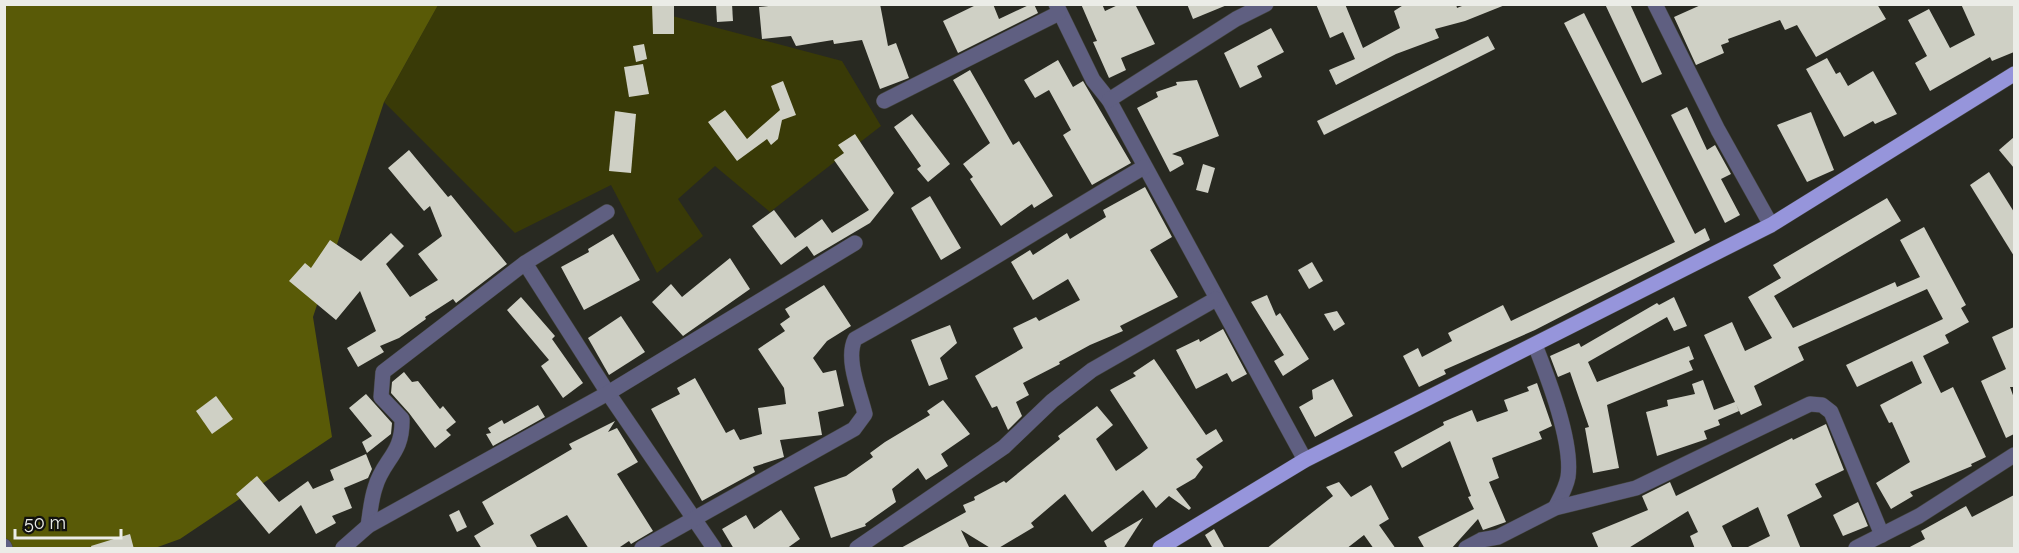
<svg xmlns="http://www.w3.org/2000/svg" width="2019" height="553" viewBox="0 0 2019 553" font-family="Raleway,sans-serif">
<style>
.green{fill:#393a07}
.forest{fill:#595a07}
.building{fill:#cfd0c5}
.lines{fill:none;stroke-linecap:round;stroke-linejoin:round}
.minor-casing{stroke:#43443d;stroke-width:16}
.major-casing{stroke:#43443d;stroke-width:16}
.minor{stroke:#5f5f81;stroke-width:15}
.major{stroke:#9695db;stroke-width:15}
</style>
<rect width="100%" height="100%" fill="#282921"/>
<path class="green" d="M660,4L661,13L842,61L881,126L770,212L715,166L678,199L703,236L657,273L611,185L515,233L384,102L438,5Z"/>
<path class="forest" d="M4,5H438L384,102L313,317L332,437L180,539L155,548H5Z"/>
<g class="building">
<path d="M652,4H674V34H653Z"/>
<path d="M716,4H732L733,21L717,22Z"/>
<path d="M786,4H880L888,46L896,43L909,78L880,89L862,40L834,44L833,40L796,46L791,36L762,39L759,7Z"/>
<path d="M978,4H993L999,19L1031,4H1034L1038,13L958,53L943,21Z"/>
<path d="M1081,4H1102L1105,11L1120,4H1135L1155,44L1121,58L1126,70L1109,78L1093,42L1097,41Z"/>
<path d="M1187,4H1227V5L1193,19Z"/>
<path d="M1316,4H1345L1363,48L1400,28L1394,11L1405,4H1456L1457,8L1467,4L1505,5L1465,21L1435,29L1439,38L1396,54L1336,85L1329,70L1355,59L1343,32L1330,38Z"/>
<path d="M1605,4H1630L1662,74L1642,83Z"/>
<path d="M1703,4H1877L1886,19L1816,57L1797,25L1785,30L1780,20L1728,39L1729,42L1721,45L1724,53L1696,65L1674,17Z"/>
<path d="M1961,4H2014V52L1992,61L1990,57L1930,91L1915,63L1927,56L1908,20L1929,9L1950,48L1975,35Z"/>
<path d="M1584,13L1695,234L1705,228L1710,240L1535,330L1444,370L1446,374L1419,387L1403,356L1418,348L1422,357L1452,341L1448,333L1503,305L1511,321L1675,242L1564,23Z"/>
<path d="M1271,28L1284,52L1257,66L1262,77L1240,88L1224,53Z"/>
<path d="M1488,36L1495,49L1324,135L1317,121Z"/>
<path d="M644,44L647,59L636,62L633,46Z"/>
<path d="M1827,58L1836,74L1840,72L1848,86L1873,71L1897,114L1875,124L1873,121L1844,137L1806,69Z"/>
<path d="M1058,60L1073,87L1083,81L1131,163L1092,185L1063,135L1071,130L1049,90L1035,98L1024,80Z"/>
<path d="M643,64L649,94L629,97L624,67Z"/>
<path d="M970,70L1013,145L1019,141L1053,196L1034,208L1032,204L1001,226L970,179L973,177L963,164L990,143L953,80Z"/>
<path d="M1197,80L1219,136L1172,154L1181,157L1184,164L1170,172L1137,108L1158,97L1156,92L1177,85L1176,82Z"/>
<path d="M783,81L796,115L782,120L778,139L771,145L767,139L737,161L708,122L725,110L747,139L780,110L771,86Z"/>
<path d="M1687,107L1707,150L1715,145L1731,174L1721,179L1740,215L1725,223L1671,115Z"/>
<path d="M615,111L636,114L631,173L609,171Z"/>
<path d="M1811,112L1834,170L1807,182L1777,125Z"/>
<path d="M912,114L950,164L928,182L917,169L921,166L894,127Z"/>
<path d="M855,134L894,193L870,223L814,256L807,246L781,265L752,226L774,210L795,238L822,219L832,233L869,210L834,160L844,153L838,145Z"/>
<path d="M2014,137V168L1999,150Z"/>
<path d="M409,150L448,197L451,195L507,264L456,303L453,299L425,317L426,319L399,338L380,346L384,352L358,367L347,348L376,331L360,291L336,320L289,281L305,263L311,268L330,240L361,261L391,233L404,246L386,264L410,297L438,280L418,254L442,236L430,206L424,211L388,168Z"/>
<path d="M1203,164L1215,168L1208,193L1196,190Z"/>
<path d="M1989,172L2014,212V256L1970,185Z"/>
<path d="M1145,187L1172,237L1150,250L1178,297L1120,326L1123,331L1090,345L1059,362L1060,364L1023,383L1029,395L1016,402L1022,416L1008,430L997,406L992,408L975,376L1023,348L1013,328L1036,317L1039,321L1080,300L1068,279L1033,300L1011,262L1030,250L1033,255L1067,233L1070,239L1106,217L1103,210Z"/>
<path d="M930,196L961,248L941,260L911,208Z"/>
<path d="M1887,198L1901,221L1774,296L1793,328L1895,282L1897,287L1920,277L1900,240L1924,227L1966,305L1961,308L1969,322L1945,335L1949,343L1923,356L1941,393L1953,387L1986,457L1971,464L1972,466L1910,492L1913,496L1891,509L1876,483L1910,462L1892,422L1889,423L1880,405L1922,383L1912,361L1857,387L1846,365L1943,319L1927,289L1798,347L1804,360L1754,386L1762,405L1741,415L1736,404L1739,411L1718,420L1720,425L1704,431L1707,439L1657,456L1646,412L1668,406L1667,400L1695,394L1692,384L1703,380L1714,410L1735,402L1704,335L1732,322L1745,351L1772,338L1748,297L1781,278L1773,265Z"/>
<path d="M613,234L640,280L584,310L561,267L589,252L588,249Z"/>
<path d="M730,258L750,289L683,336L652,302L671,284L682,297Z"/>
<path d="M1312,262L1323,281L1309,289L1298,270Z"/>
<path d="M824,285L851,326L827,341L813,358L823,373L836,370L844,406L818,412L822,435L780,440L784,457L753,467L755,472L702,501L651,409L680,394L677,388L695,378L726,433L734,429L740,440L762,434L758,408L786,404L784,388L758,349L785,331L780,324L790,317L785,309Z"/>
<path d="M1267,295L1276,316L1280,313L1309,359L1283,376L1274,361L1284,355L1251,302Z"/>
<path d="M521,297L555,336L552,339L583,383L563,398L541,366L549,360L507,310Z"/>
<path d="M1674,297L1687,326L1674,331L1667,317L1588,362L1597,382L1689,346L1694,359L1689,361L1693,370L1607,405L1619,468L1593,473L1585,428L1589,427L1570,372L1558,377L1550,356L1579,343L1581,347L1657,303L1659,305Z"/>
<path d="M1337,311L1345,324L1334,331L1324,314Z"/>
<path d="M621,316L645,352L609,375L588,338Z"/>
<path d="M950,325L957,343L940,358L948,379L929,386L911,340Z"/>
<path d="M2014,327V387H2010L2014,398V434L2006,438L1981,381L2006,369L1992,337Z"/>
<path d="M1223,329L1247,374L1232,382L1227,373L1196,389L1176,350L1199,339L1200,342Z"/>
<path d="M1154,359L1206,435L1216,429L1223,441L1196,459L1203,467L1195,478L1176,489L1191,508L1189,510L1169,496L1156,508L1143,490L1092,532L1065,494L1031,523L1034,527L997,549H992L961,530L970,549H899L966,512L963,505L975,500L974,497L1004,481L1006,483L1060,439L1058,436L1097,406L1113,425L1096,439L1116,471L1139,455L1148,448L1110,390L1136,376L1133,373Z"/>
<path d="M404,372L412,382L418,381L440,409L443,406L456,422L446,430L451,435L435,448L409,413L391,393L392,382Z"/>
<path d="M1333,379L1353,416L1315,437L1299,407L1313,399L1312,390Z"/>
<path d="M1537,383L1552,426L1539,432L1542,439L1492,458L1499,478L1489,482L1506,522L1483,530L1478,519L1451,549H1425L1418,537L1474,509L1468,497L1471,496L1450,441L1402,468L1394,452L1444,425L1443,422L1472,410L1477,422L1508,411L1504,400L1529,391L1527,387Z"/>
<path d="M366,394L392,423L391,434L367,453L362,442L372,436L349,408Z"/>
<path d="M216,396L233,419L212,434L196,411Z"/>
<path d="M943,400L970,434L941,454L948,466L926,480L918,468L892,489L896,502L865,524L866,526L831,538L814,487L846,476L873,457L870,453L885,442L930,415L927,411Z"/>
<path d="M538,405L545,417L493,446L486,434L491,433L488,428L502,420L504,424Z"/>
<path d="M615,421L608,432L617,428L638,462L617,474L653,531L631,544L629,541L617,549H589L567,515L530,535L538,549H482L474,536L494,524L482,502L572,449L569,444Z"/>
<path d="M1826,424L1844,470L1815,484L1822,497L1787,515L1801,549H1744L1770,536L1758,507L1722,526L1733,549H1695L1690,536L1698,532L1688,511L1627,549H1599L1592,533L1648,510L1642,496L1670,482L1676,496L1792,438L1793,440Z"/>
<path d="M366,454L372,469L368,478L344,488L352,508L332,516L336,523L316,534L301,505L269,534L236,494L257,476L279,502L308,481L313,489L334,480L330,470Z"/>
<path d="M1339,482L1351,497L1371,485L1389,519L1379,525L1396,549H1374L1364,535L1346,549H1266L1333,496L1326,487Z"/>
<path d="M2014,495V549H1906L1925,539L1921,531L1966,506L1972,517Z"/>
<path d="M1858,502L1868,526L1843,536L1833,515Z"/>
<path d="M459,510L467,527L457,532L449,515Z"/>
<path d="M781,510L800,539L786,549H734L722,529L746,515L754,529Z"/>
<path d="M1143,518L1123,549H1108L1104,541Z"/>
<path d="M1214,529L1225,549H1213L1205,535Z"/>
<path d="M130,534L134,549H92L91,546Z"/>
</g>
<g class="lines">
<defs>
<g id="minor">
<path d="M1056,4L1093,80L1109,100L1305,460"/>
<path d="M1655,4L1718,130L1771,225"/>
<path d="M1109,100L1236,19L1266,4"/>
<path d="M884,101L1059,13"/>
<path d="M525,263L608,393L714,548"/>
<path d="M1535,345C1548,378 1573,442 1568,477C1566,488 1560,498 1555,508"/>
<path d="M368,526C370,514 371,500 375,488C383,459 403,455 402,419L381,397L383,372L525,263L607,212"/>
<path d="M4,546L5,548"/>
<path d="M343,548L368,526L608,393L855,243"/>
<path d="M642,548L854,429L865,414C860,393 845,359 855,339C953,285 1047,224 1144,167"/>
<path d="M857,548L1004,447L1052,401L1092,370L1216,299"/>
<path d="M1466,548L1481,540L1498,537L1555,508L1636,488L1810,404L1822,405L1831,412L1882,535"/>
<path d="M1856,548L1919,516L2014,455"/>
</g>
<path id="major" d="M1160,548L1305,460L1771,225L2014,74"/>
</defs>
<use href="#minor" class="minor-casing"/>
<use href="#major" class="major-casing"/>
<use href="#minor" class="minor"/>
<use href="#major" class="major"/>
</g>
<rect width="2019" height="553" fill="none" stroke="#ebece7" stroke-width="12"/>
<path d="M15 529v9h106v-9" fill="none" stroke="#ebece7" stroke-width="3"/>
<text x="24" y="529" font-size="18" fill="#ebece7" stroke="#11110e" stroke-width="4.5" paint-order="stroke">50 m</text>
</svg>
